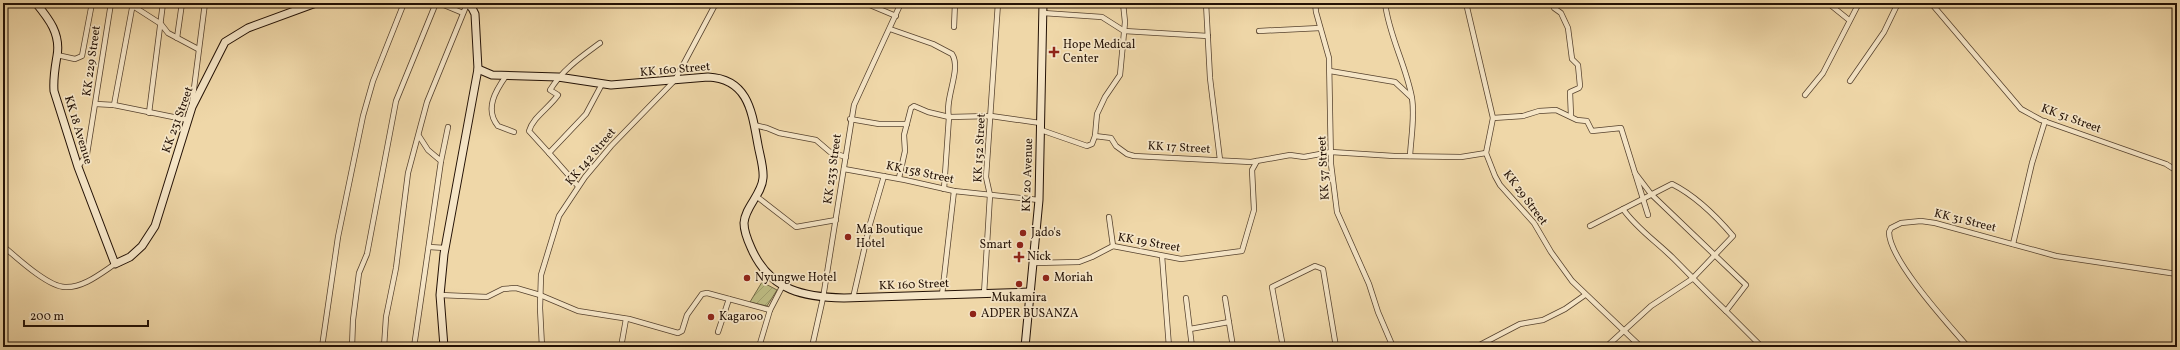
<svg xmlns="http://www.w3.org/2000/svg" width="2180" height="350" viewBox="0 0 2180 350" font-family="Vollkorn,serif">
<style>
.garden{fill:url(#garden-furrows);stroke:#706744}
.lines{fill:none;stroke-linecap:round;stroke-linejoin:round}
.street-casing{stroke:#56422e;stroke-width:6}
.secondary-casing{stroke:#231105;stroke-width:9}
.street{stroke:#f5e5c6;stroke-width:4.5}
.secondary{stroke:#f5e5c6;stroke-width:7}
.poi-dot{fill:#8f2418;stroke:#f5e5c6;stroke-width:1.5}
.labels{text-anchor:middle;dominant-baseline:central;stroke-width:3.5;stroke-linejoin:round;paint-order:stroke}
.poi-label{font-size:12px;fill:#231105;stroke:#f5e5c6;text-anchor:start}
.street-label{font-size:12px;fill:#231105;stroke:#f5e5c6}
</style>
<defs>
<pattern id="garden-furrows" width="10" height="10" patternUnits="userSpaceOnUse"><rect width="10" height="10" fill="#bebd84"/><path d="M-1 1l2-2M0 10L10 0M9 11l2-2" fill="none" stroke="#a3a170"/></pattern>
</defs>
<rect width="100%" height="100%" fill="#efd7a8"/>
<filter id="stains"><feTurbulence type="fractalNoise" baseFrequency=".005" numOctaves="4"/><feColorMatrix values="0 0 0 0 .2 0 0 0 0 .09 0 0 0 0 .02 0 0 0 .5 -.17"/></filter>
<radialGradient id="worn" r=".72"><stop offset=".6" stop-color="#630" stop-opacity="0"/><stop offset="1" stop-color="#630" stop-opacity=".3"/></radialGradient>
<path class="garden" d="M762,282L777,290L767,306L750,302Z"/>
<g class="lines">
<defs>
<g id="street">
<path d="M439,3L463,13"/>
<path d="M865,3L896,16"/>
<path d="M1206,3L1210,78L1220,160"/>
<path d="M1315,3L1316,12L1329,58L1331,164L1337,212L1369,284L1378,312L1393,347"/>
<path d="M1385,3C1389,36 1406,65 1412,98C1415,117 1411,137 1410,156"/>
<path d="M1466,3L1493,118L1486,153L1495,176L1500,185L1534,223L1551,252L1572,281L1641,347"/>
<path d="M1553,3L1554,8L1561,13L1568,28L1572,59L1578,65L1580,86L1579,88L1570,92L1571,116"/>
<path d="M1828,3L1849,20"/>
<path d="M1931,3L2021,109L2041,120L2166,164L2177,171"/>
<path d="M133,6L161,24L168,33L198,49"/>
<path d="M1043,13L1102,17L1124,31L1208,36"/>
<path d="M954,27L955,3"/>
<path d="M890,29L933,44L952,54C962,69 944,99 949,117L928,112L914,106L911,108L904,135L905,151L899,178"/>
<path d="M1259,31L1320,28"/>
<path d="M177,38L182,3"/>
<path d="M57,55L75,59L82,56L92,3"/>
<path d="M1330,71L1395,82L1411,97"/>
<path d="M506,76C496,90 484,109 498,126L514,132"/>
<path d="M1850,81L1884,32L1898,3"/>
<path d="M1805,95L1823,73L1859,3"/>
<path d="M96,104L114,105L188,120"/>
<path d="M192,104L205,3"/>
<path d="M114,105L133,3"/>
<path d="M149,113L163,3"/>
<path d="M1493,118L1523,116L1539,111L1556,110L1577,120L1587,121L1592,131L1621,128L1648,215"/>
<path d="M850,119L879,124H907"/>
<path d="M754,125L767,128L779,133L816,140L830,152L846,157"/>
<path d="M1041,130L1087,146L1092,144L1095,136L1111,138L1116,146L1127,154L1134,156L1251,162L1290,155L1304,157L1331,152L1394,156L1461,157L1486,153"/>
<path d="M1095,136L1097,114L1105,97L1120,75L1125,22L1123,3"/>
<path d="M549,153L529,131C533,117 549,108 558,95L550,90C563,69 581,57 600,43"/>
<path d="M441,161L448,127"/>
<path d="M78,167L87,154L111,3"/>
<path d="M844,169L905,180L954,191L1039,200"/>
<path d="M1635,173L1651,194L1746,285L1726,311L1762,347"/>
<path d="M578,186L549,153L586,114L602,84"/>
<path d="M944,189L949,117L991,116L1040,123"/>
<path d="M756,196L796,227L836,220"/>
<path d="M1623,209C1637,229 1657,242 1674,259C1691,276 1708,294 1726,311"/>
<path d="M1109,217L1113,246"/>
<path d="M1590,226L1672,184C1696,196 1716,216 1733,236L1692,279L1651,306L1606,347"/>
<path d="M2013,244L2032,163L2045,121"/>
<path d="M3,246C16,257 48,287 65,287C83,288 100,274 115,264"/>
<path d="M429,247L445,248"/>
<path d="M1162,256L1169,347"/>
<path d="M1034,263L1079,262L1092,257L1113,246L1181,259L1242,251L1254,210L1252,170L1257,161"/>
<path d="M984,294L990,195L986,177L998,3"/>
<path d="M440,295L487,297L503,289L516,288L540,295L578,311L629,319L678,333L682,331L687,315L702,294L707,293L770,310L783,285"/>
<path d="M942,295L954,191"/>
<path d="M853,298L870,224L884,176"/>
<path d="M1186,298L1192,347"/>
<path d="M1225,298L1233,347"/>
<path d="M1190,329L1229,322"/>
<path d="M718,332L729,299"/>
<path d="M322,347L338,237L363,116L373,81L404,3"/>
<path d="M352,347L353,320L359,273L367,254L396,101L436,3"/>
<path d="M384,347L386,317L396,268L408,173L427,102L467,4"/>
<path d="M414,347L441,161L428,150L419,136"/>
<path d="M542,347L540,308L541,275L559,216L585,177L611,146L675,80L716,3"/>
<path d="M621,347L626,319"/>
<path d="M759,347L770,310"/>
<path d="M812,347L823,298L854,105L901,3"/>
<path d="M1283,347L1272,287L1315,266L1323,269L1336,347"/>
<path d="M1476,347L1520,324L1543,320L1565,309L1585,295"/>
<path d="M1968,347C1949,325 1889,260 1889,232L1891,228L1901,223L1921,221L1935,223L2056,256L2177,274"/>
</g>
<g id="secondary">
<path d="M36,3C49,19 61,34 57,56C55,68 53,78 54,91L78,167L115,264L130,257L142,246L155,226L192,107L225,42L248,28L316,3"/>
<path d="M478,69L492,75L558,77L611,85L708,77C749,79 752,113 758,145C760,156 764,168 763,178C762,194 745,207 744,223C744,234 749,243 753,252C772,291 804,297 844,298L1030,292"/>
<path d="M444,347L440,295L444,254L478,69L475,14L472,8L467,3"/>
<path d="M1025,347L1039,200L1043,3"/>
</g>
</defs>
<use href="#street" class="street-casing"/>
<use href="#secondary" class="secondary-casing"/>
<use href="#street" class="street"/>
<use href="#secondary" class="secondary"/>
</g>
<g class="poi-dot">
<path d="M1052 46h4v4h4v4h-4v4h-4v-4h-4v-4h4z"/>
<circle cx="1023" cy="233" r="4"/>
<circle cx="848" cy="237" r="4"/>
<circle cx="1020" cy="245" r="4"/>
<path d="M1017 251h4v4h4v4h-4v4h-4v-4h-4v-4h4z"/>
<circle cx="747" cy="278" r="4"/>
<circle cx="1046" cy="278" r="4"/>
<circle cx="1019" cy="284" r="4"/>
<circle cx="973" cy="314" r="4"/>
<circle cx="711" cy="317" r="4"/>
</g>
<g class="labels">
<g class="poi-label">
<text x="1063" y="45">Hope Medical<tspan x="1063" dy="14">Center</tspan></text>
<text x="856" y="230">Ma Boutique<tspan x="856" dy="14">Hotel</tspan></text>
<text x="1031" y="233">Jado's</text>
<text x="1012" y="245" text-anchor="end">Smart</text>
<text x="1027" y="257">Nick</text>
<text x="755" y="278">Nyungwe Hotel</text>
<text x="1054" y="278">Moriah</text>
<text x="1019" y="298" text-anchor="middle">Mukamira</text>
<text x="981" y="314">ADPER BUSANZA</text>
<text x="719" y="317">Kagaroo</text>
</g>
<g class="street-label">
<text transform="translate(92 61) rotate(-82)">KK 229 Street</text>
<text transform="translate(675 70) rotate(-5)">KK 160 Street</text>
<text transform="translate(2071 119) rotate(20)">KK 51 Street</text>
<text transform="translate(178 120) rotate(-70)">KK 231 Street</text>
<text transform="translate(78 130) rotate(73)">KK 18 Avenue</text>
<text transform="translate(980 148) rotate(-87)">KK 152 Street</text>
<text transform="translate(1179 148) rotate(3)">KK 17 Street</text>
<text transform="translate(591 157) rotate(-50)">KK 142 Street</text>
<text transform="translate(1324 168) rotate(-93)">KK 37 Street</text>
<text transform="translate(833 169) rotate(-82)">KK 233 Street</text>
<text transform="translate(920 173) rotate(12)">KK 158 Street</text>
<text transform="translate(1028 175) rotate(-88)">KK 20 Avenue</text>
<text transform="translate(1525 198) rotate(53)">KK 29 Street</text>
<text transform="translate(1965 221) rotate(14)">KK 31 Street</text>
<text transform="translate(1149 243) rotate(10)">KK 19 Street</text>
<text transform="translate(914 285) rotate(-2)">KK 160 Street</text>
</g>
</g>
<rect width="2180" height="350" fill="none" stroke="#efd7a8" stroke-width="16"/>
<rect x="4" y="4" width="2172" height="342" fill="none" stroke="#231105" stroke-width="2"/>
<rect x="8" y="8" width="2164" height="334" fill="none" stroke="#231105"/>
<path d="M24 320v6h124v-6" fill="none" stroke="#231105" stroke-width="2"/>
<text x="30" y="320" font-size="12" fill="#231105" stroke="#f5e5c6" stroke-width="3" paint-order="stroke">200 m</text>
<rect width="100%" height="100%" filter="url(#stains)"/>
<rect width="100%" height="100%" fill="url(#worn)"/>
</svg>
